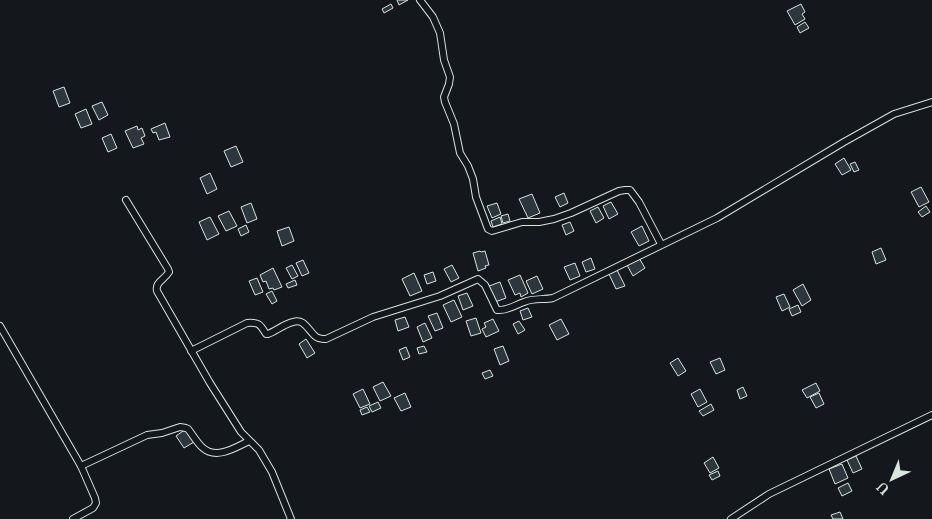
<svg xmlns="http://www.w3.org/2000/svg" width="932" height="519" viewBox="0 0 932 519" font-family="Merriweather,serif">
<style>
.building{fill:#2c363c;stroke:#d8e6dc}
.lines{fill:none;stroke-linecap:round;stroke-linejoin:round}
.minor-casing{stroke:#d8e6dc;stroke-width:8}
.minor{stroke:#14181c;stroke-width:6}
</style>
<rect width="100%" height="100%" fill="#14181c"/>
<g class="building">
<path d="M397,0H408L399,5Z"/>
<path d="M391,4L393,8L384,13L382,9Z"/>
<path d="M801,4L805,12L802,14L805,19L795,25L787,11Z"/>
<path d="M805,22L809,28L800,33L797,27Z"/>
<path d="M64,87L70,103L59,107L53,91Z"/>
<path d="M102,102L108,115L99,120L92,106Z"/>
<path d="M86,109L92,124L81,128L75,114Z"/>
<path d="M165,123L170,137L159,140L156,132L153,133L151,129Z"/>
<path d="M137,126L138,130L142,128L145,136L141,138L144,144L133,148L125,131Z"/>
<path d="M111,134L117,148L108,152L102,138Z"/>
<path d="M236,146L243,162L231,167L224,151Z"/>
<path d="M844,158L851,170L842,175L835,164Z"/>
<path d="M855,162L859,170L854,172L850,164Z"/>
<path d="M210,173L217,189L207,194L200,178Z"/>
<path d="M921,187L929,202L919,207L911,192Z"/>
<path d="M564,193L568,203L560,207L555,197Z"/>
<path d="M532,194L540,213L528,218L519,199Z"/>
<path d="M611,202L618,214L609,219L603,206Z"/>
<path d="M251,203L257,219L247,223L241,207Z"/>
<path d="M497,203L501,214L492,218L487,206Z"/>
<path d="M926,206L930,212L922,217L918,212Z"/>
<path d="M598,207L604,218L596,223L590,211Z"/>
<path d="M229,211L237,226L226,231L218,216Z"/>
<path d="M508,214L510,221L503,223L501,216Z"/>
<path d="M210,217L219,234L207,240L199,222Z"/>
<path d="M500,217L502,224L493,227L491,221Z"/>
<path d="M570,222L574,231L566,235L562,225Z"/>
<path d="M246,225L249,232L241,236L238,229Z"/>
<path d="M642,226L649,241L639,246L631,232Z"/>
<path d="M289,227L294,241L282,246L277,231Z"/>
<path d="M881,248L886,260L876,264L872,252Z"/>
<path d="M480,251L481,252L485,251L489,265L485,266L486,268L478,271L473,253Z"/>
<path d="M591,258L595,269L586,272L582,262Z"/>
<path d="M639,258L645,268L633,276L627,265Z"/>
<path d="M303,260L309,273L302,276L296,263Z"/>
<path d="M575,263L580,276L570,280L564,267Z"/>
<path d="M292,265L298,276L292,279L286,268Z"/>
<path d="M452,265L459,278L451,282L444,269Z"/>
<path d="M273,268L282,287L274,290L273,288L269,289L266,281L263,282L260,275Z"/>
<path d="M617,270L625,286L616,289L609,274Z"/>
<path d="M433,272L436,281L427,284L424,275Z"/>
<path d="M414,273L422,291L410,296L402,279Z"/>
<path d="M520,275L528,293L521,297L520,293L515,295L508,280Z"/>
<path d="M537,276L543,289L532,294L526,281Z"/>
<path d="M257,278L263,292L255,295L249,281Z"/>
<path d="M295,280L297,285L288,288L286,284Z"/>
<path d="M500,282L506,298L495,302L489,286Z"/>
<path d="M803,284L811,300L802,306L793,290Z"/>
<path d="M272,291L277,301L272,304L266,294Z"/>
<path d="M467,293L473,306L463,310L458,296Z"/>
<path d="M784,294L790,307L782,311L776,297Z"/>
<path d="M454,300L462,317L451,322L443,305Z"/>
<path d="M798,305L801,312L792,316L789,309Z"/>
<path d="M528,308L532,317L523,320L520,311Z"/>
<path d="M437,313L443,328L435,331L428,316Z"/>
<path d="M405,317L409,327L398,331L395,320Z"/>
<path d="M476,318L481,333L471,336L466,321Z"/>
<path d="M493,319L499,331L486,337L482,329L486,327L484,323Z"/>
<path d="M561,319L569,334L557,340L549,325Z"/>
<path d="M519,321L525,330L518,334L513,324Z"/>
<path d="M425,323L432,338L423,342L417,327Z"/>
<path d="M306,339L315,353L307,358L299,344Z"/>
<path d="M424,346L427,352L419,354L417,348Z"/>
<path d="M503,346L509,361L500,365L494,349Z"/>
<path d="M406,347L410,357L403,360L399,350Z"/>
<path d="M678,358L686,371L678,376L670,363Z"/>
<path d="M720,358L725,370L716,374L710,362Z"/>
<path d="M490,370L493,376L485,379L482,373Z"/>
<path d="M383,382L391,396L380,401L373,387Z"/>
<path d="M816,383L820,391L807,398L802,390Z"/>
<path d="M743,387L747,396L740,399L737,390Z"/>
<path d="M363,389L370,404L360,408L353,394Z"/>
<path d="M700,389L707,402L698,407L691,394Z"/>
<path d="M405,393L411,407L401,411L394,398Z"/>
<path d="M819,393L824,404L816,408L810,397Z"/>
<path d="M378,402L381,408L372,412L369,406Z"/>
<path d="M711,404L714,410L703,416L699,411Z"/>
<path d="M367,407L370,412L362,415L360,410Z"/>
<path d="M186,429L194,442L184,448L176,436Z"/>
<path d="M856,456L862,469L853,473L847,460Z"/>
<path d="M713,457L719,468L710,473L704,463Z"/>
<path d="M842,464L848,478L835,484L829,469Z"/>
<path d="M718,471L720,476L712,480L709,475Z"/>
<path d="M848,483L852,491L842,496L838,488Z"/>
<path d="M840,512L843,519H833L831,515Z"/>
</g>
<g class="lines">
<defs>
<g id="minor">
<path d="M420,0L433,17L440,33L444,60L450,77L449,84L444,97L445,102L454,124L460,153L468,166L473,179L476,197L488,229L492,231L522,222H539L554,219L571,213L619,191L625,190H630L639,202L661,244"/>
<path d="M126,200L168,269L169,272C164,280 155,282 157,291L210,383L241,432L259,450L272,472L291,519"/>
<path d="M0,326L81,466L95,498L96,503L93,508L73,519"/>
<path d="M191,351L247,323C259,322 260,324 266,334H268C276,331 284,324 293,322C304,318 308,330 315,336C318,339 322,339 326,339L373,317L440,296L478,279L485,285L497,310C507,311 515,305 524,302C533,298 544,300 553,298L717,218L844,142L894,114L932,102"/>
<path d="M81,466L147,435L162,433L180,427L186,428L188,429C193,435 197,443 203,448C217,460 236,447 249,441"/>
<path d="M731,519L769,494L932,415"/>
</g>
</defs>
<use href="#minor" class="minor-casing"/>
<use href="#minor" class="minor"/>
</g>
<g transform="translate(892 479) rotate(224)" stroke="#14181c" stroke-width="4" paint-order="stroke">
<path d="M0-4L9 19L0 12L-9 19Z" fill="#d8e6dc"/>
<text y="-8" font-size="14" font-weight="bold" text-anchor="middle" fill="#d8e6dc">U</text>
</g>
</svg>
